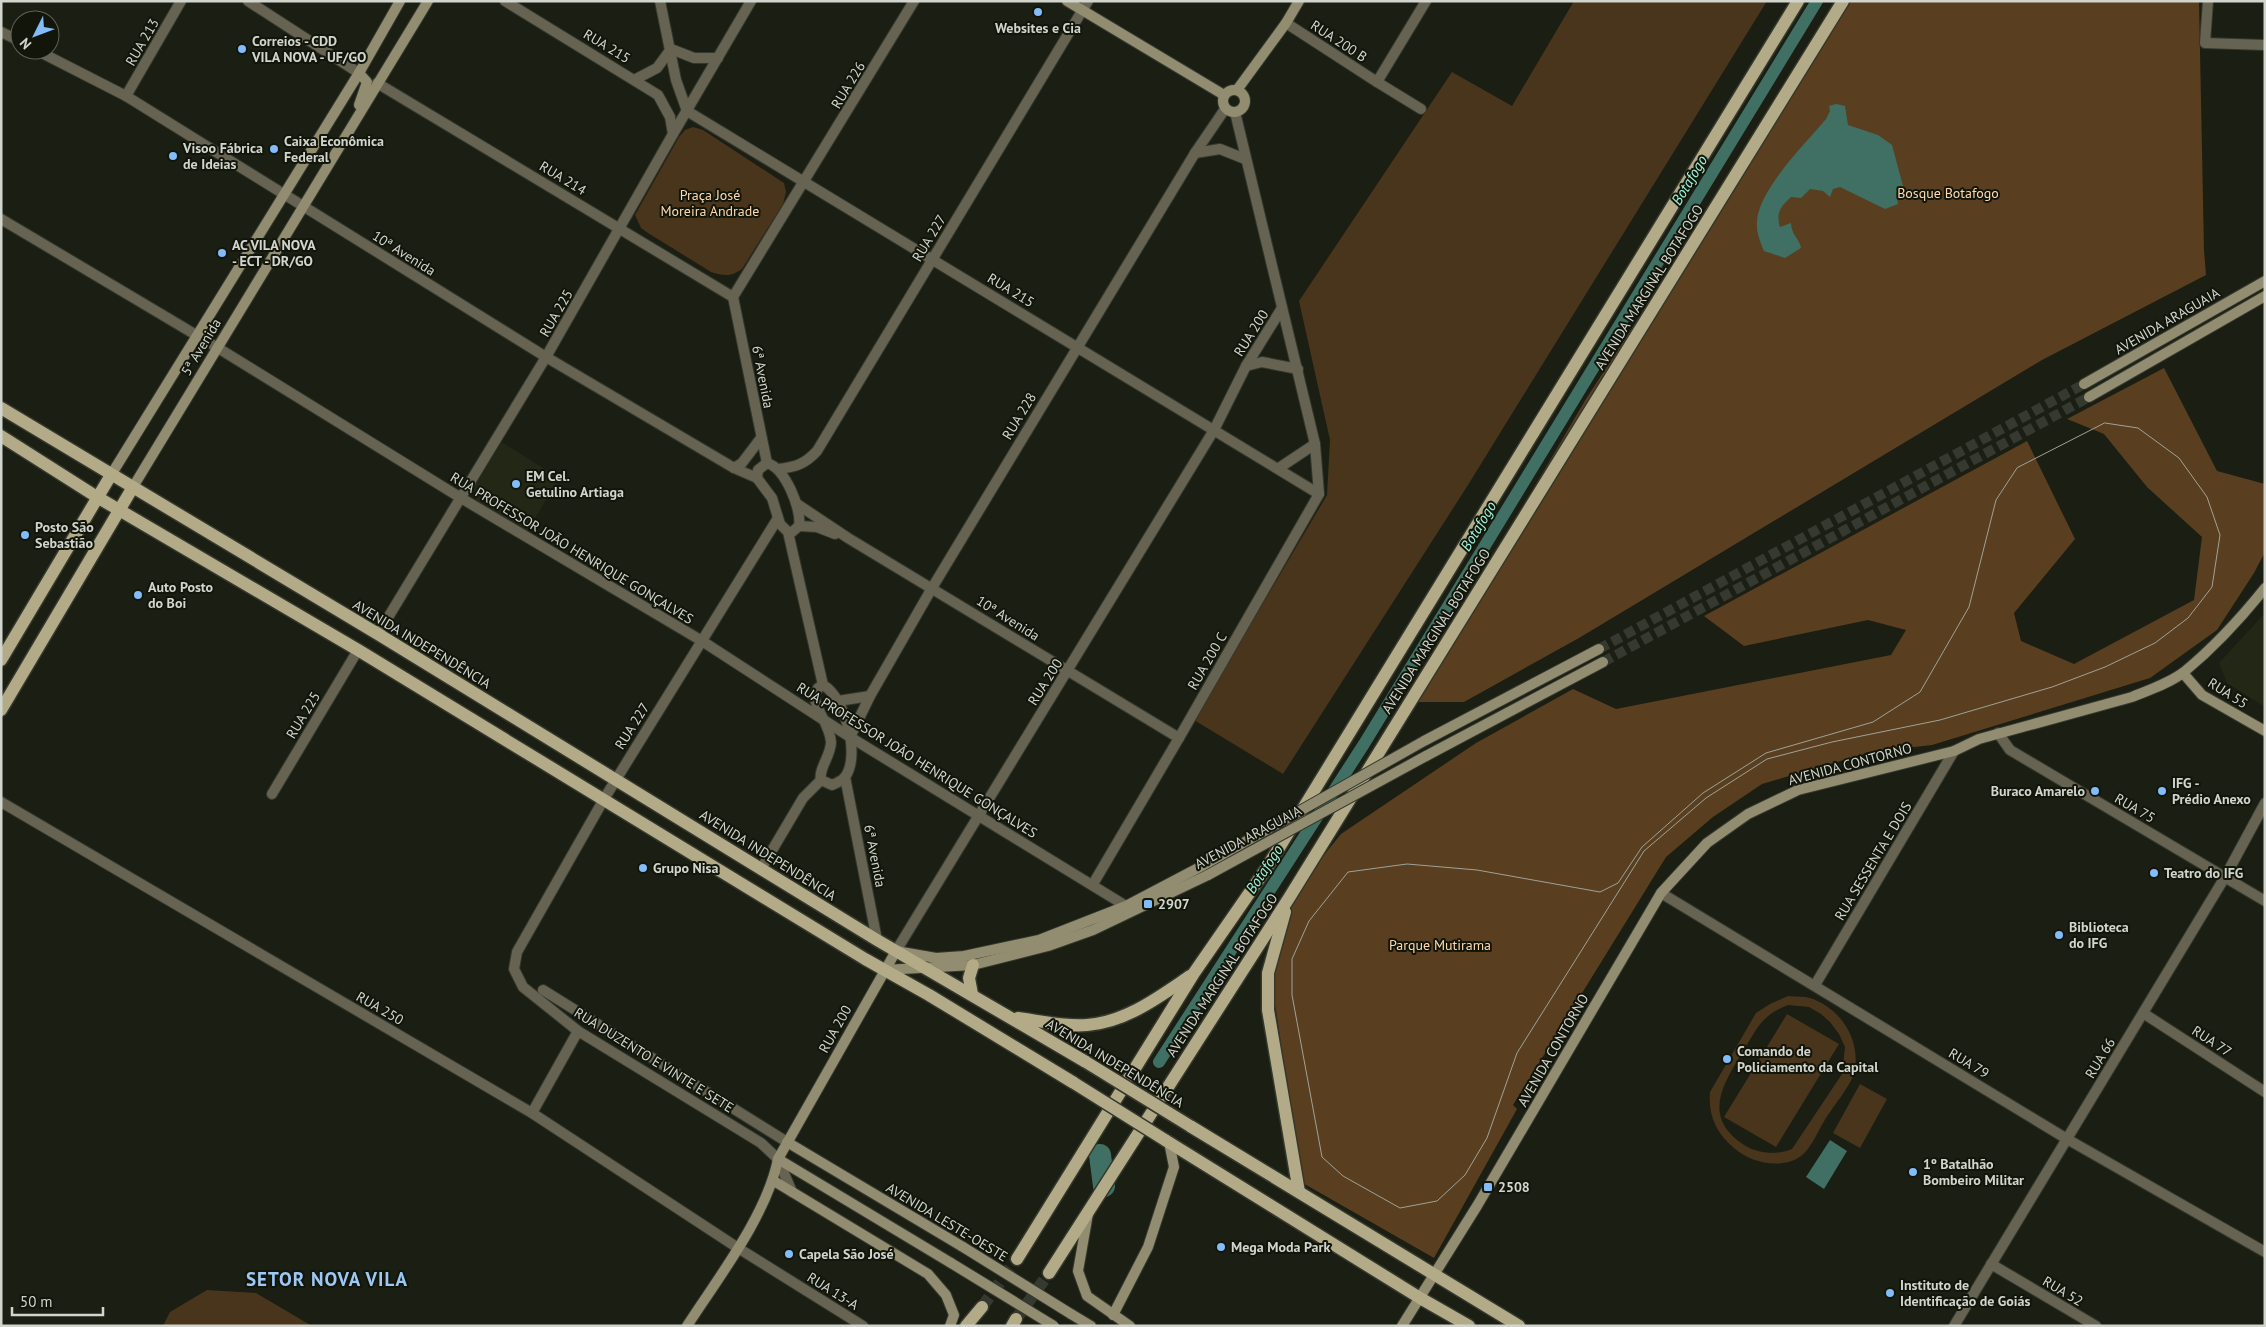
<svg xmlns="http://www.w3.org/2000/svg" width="2266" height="1327" viewBox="0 0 2266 1327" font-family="'PT Sans',sans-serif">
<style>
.built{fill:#222716}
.green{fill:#49351b;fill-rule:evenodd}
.forest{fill:#593f1f}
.water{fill:#3f7063}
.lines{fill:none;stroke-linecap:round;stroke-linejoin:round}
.canal{stroke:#3f7063;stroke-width:12}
.river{stroke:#3f7063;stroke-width:22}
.secondary-tunnel{stroke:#36392f;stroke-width:10;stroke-dasharray:10 5;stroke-linecap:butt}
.primary-tunnel{stroke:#36392f;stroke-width:12;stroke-dasharray:12 6;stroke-linecap:butt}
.street-casing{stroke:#34382d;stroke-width:12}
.secondary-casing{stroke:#34382d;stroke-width:12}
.primary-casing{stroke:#34382d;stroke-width:15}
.street{stroke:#676352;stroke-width:10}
.secondary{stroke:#928c70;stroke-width:10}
.primary{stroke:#b3ab87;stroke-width:12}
.tram{stroke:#9ea29a;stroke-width:1}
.secondary-bridge-casing{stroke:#34382d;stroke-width:12;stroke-linecap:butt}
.primary-bridge-casing{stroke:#34382d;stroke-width:15;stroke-linecap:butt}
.secondary-bridge{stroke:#928c70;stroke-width:10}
.primary-bridge{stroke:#b3ab87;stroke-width:12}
.poi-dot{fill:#82bcfa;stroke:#12150a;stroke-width:2}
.labels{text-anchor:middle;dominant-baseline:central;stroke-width:4;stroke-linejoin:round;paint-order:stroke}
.poi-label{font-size:14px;font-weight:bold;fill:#d2d5ce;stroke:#12150a;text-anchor:start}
.street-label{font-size:14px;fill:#d2d5ce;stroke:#12150a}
.park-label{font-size:14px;fill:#ffd9ad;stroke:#12150a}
.water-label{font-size:15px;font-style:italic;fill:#a0f3db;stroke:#12150a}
.district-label{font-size:19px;font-weight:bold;letter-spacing:1px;fill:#9dc8f6;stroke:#12150a}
</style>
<rect width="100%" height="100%" fill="#1a1e13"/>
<g class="built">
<path d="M502,442L559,478L527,532L477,502L473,489Z"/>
<path d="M2265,613V707L2227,683L2219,663Z"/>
</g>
<g class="green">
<path d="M1574,1H1767L1468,485L1283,774L1194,720L1327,495L1330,440L1299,301L1452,72L1512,106Z"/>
<path d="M693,127L703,130L784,183L786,192L783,204L742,269C731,277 724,276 711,272L648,233L641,228L635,215L679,137L685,130Z"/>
<path d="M1788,996C1795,997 1804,996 1810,998C1841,1008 1862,1041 1854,1073C1851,1085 1833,1107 1826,1118C1819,1129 1811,1149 1801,1156C1782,1170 1750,1163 1734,1148C1716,1133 1708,1115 1710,1092L1756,1013L1770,1004ZM1788,1005L1809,1007L1821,1014L1830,1022L1839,1034L1845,1047L1842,1074L1792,1149C1778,1155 1758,1154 1744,1145C1703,1118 1721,1087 1742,1053C1757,1029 1760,1016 1788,1005Z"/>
<path d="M1787,1014L1839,1044L1776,1147L1724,1117Z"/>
<path d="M1860,1084L1887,1099L1860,1148L1833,1133Z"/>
<path d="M207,1290L256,1293L312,1326H163L170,1312Z"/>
</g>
<g class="forest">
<path d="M1844,1H2199L2204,250L2206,275L2042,360L1579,638L1464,702H1408L1586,399Z"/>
<path d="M2164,368L2217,471L2265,484V552L2254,573L2217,630L2150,678L1932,745L1871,752L1762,784L1713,817L1666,857L1513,1105L1517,1109L1434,1258L1301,1182L1276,1010L1268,973L1289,898L1341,834L1476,743L1573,689L1616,709L1891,655L1906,630L1868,620L1744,646L1704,616L2027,441L2075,539L2014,613L2021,641L2074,664L2194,600L2202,537L2147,487L2104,434L2067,419Z"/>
</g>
<g class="water">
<path d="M1836,104L1845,106L1848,125L1878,135L1892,145L1903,186L1896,193L1898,204L1885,209L1840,187L1833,189L1830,197L1823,191L1810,189L1801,198L1791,197C1780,207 1776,213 1780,227L1791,223C1792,237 1799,237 1801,248L1785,258L1764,251C1760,241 1756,232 1757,221C1759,189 1806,143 1826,119L1830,111L1829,106Z"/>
<path d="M1830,1140L1847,1151L1824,1189L1806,1177Z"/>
</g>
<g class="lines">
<path class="canal" d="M1159,1062L1364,744L1817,1"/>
<path class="river" d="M1100,1155L1104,1186"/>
<g class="secondary-tunnel">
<path d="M1599,649L2084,384"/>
<path d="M1603,662L2089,397"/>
</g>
<g class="primary-tunnel">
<path d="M982,1307L1017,1259"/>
<path d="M1016,1319L1049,1273"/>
</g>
<defs>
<g id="street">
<path d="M248,1L359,73"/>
<path d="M505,1L658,95L670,117L673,134"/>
<path d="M660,1L676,80L687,111"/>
<path d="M2208,1L2205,43L2265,45"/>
<path d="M1286,23L1377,82L1426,1"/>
<path d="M1,32L20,41"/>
<path d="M36,50L126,96L546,357L734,468L757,478"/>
<path d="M636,79L657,68L671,49L694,58H718"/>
<path d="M1377,82L1421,109"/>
<path d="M377,83L733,297"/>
<path d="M126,96L181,1"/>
<path d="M687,111L1319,494"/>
<path d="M1195,153L1220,149L1245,159"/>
<path d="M1,219L218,348L461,498L702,641L850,737L1126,906"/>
<path d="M733,297L914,1"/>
<path d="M733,297L767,463"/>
<path d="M1246,366L1262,362L1298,369"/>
<path d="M734,468L742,463L761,438"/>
<path d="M1279,468L1315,444"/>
<path d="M778,469C796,467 805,464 817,451L1088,1"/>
<path d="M797,504L848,538L1179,738"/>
<path d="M778,518L604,799L517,952L514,969L523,987L578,1031L761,1143L778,1159L792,1192"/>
<path d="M799,526L817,527L835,534"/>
<path d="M788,532H792L799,526C802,509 785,468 767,463L758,470L757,478L772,498L780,524L788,532L823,685C845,697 861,756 845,777C842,781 837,783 832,785L821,780"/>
<path d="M378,634L546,357L673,134L751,1"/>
<path d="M838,701L870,696"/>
<path d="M1998,733L2010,750L2265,901"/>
<path d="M850,737L870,696L932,588L1195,153L1225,109"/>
<path d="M845,777L877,940"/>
<path d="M821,780C818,769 831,756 831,742C830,726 817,712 814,696L818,688L823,685"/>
<path d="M272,794L358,650"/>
<path d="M1,802L532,1113L738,1248L863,1326"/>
<path d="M761,869L803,798L821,780"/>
<path d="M1093,884L1179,738L1319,494L1315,444L1235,112"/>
<path d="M1661,893L2067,1139L2265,1252"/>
<path d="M896,951L1214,430L1246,366L1282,308"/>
<path d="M1815,985L1954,751"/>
<path d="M543,990L787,1142"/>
<path d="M2143,1013L2265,1092"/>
<path d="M532,1113L578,1031"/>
<path d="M1991,1264L2096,1326"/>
<path d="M1954,1326L2225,877L2265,803"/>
</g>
<g id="secondary">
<path d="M1067,1L1224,95"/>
<circle cx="1234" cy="101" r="11"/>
<path d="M1237,90L1286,23L1299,1"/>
<path d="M359,105L367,82L359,73"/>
<path d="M2084,384L2265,281"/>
<path d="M2089,397L2265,296"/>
<path d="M111,475L359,73L400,1"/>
<path d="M133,487L428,1"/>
<path d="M2183,673L2202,695L2265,731"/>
<path d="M1424,741L1599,649"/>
<path d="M1426,756L1603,662"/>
<path d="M884,970L973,965L1048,946L1093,930L1208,875"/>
<path d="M787,1142L963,1247"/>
<path d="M778,1159L951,1263"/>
<path d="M774,1181L928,1274L946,1295L954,1315L950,1326"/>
<path d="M1088,1214L1078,1271L1087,1296L1130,1326"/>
<path d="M1071,1314L1091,1326"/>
<path d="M1113,1315L1148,1247L1174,1167L1169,1142"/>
<path d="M687,1326C718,1278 767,1215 778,1159L896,951L936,958L964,956L1039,940L1126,906L1204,865"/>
<path d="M1402,1326L1477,1206L1661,893L1707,843L1748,814L1798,790L1954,751L1979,739L2132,697C2149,690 2170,683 2184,672C2213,648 2241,618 2265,588"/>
</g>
<g id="primary">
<path d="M1,408L378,634L877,940L1086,1062"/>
<path d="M1,436L97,497L358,650L865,959L929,995L1074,1083"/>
<path d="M1,660L111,475"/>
<path d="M1,710L133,487"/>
<path d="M1285,912L1268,973V1010L1299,1192"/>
<path d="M972,994L969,978L973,965"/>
<path d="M1018,1018C1040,1021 1064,1027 1087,1025C1126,1022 1159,997 1190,976"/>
<path d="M1190,1126L1519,1326"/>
<path d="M1165,1140L1420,1298L1469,1326"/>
<path d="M1017,1259L1194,973L1266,869L1798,1"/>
<path d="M1049,1273L1289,898L1843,1"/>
<path d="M966,1326L982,1307"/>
<path d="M1012,1326L1016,1319"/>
</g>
</defs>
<use href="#street" class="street-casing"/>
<use href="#secondary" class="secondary-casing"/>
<use href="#primary" class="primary-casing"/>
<use href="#street" class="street"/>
<use href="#secondary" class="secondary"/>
<use href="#primary" class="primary"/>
<path class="tram" d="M2105,423L2138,428L2179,458L2207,497L2220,535L2212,587L2188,618L2155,643L2105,667L2052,687L1940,720L1832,742L1767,759L1706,798L1644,851L1517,1053L1487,1138L1465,1175L1437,1201L1400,1208L1343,1176L1322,1157L1292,995V959L1309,921L1348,872L1407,864L1477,870L1600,892L1618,883L1642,847L1703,793L1766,753L1873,722L1920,692L1969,607L1996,500L2017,468Z"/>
<defs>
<g id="secondary-bridge">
<path d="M1204,865L1424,741"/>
<path d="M1208,875L1426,756"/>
<path d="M963,1247L1071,1314"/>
<path d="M951,1263L1054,1326"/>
</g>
<g id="primary-bridge">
<path d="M1086,1062L1190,1126"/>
<path d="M1074,1083L1165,1140"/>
</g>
</defs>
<use href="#secondary-bridge" class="secondary-bridge-casing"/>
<use href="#primary-bridge" class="primary-bridge-casing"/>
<use href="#secondary-bridge" class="secondary-bridge"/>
<use href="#primary-bridge" class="primary-bridge"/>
</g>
<g class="poi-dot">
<circle cx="1038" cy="12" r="5"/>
<circle cx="242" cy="49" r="5"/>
<circle cx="274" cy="149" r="5"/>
<circle cx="173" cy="156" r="5"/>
<circle cx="222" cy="253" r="5"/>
<circle cx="516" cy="484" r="5"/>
<circle cx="25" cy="535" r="5"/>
<circle cx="138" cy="595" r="5"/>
<circle cx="2095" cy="791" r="5"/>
<circle cx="2162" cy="791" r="5"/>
<circle cx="643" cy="868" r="5"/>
<circle cx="2154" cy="873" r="5"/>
<rect x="1143" y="899" width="10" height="10" rx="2.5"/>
<circle cx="2059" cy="935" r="5"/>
<circle cx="1727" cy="1059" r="5"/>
<circle cx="1913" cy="1172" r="5"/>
<rect x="1483" y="1182" width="10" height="10" rx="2.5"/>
<circle cx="1221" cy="1247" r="5"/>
<circle cx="789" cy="1254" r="5"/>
<circle cx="1890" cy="1293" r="5"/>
</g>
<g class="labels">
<g class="poi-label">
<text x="1038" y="28" text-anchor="middle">Websites e Cia</text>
<text x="252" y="41">Correios - CDD<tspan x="252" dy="16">VILA NOVA - UF/GO</tspan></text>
<text x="284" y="141">Caixa Econômica<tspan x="284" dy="16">Federal</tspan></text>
<text x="183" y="148">Visoo Fábrica<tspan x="183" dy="16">de Ideias</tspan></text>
<text x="232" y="245">AC VILA NOVA<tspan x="232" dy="16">- ECT - DR/GO</tspan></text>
<text x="526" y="476">EM Cel.<tspan x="526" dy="16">Getulino Artiaga</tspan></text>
<text x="35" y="527">Posto São<tspan x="35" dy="16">Sebastião</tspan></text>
<text x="148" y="587">Auto Posto<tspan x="148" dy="16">do Boi</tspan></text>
<text x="2172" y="783">IFG -<tspan x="2172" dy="16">Prédio Anexo</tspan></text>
<text x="2085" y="791" text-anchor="end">Buraco Amarelo</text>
<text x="653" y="868">Grupo Nisa</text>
<text x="2164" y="873">Teatro do IFG</text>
<text x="1158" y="904">2907</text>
<text x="2069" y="927">Biblioteca<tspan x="2069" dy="16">do IFG</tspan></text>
<text x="1737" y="1051">Comando de<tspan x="1737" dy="16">Policiamento da Capital</tspan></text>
<text x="1923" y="1164">1º Batalhão<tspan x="1923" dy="16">Bombeiro Militar</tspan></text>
<text x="1498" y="1187">2508</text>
<text x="1231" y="1247">Mega Moda Park</text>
<text x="799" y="1254">Capela São José</text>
<text x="1900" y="1285">Instituto de<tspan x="1900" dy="16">Identificação de Goiás</tspan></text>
</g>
<g class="street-label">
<text transform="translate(1339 41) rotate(33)">RUA 200 B</text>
<text transform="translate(142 42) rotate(-60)">RUA 213</text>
<text transform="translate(607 46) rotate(31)">RUA 215</text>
<text transform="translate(848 85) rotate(-59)">RUA 226</text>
<text transform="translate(563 178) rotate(31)">RUA 214</text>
<text transform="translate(929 238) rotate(-59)">RUA 227</text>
<text transform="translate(404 253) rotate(32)">10ª Avenida</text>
<text transform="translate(1649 287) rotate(-58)">AVENIDA MARGINAL BOTAFOGO</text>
<text transform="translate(1011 290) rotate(31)">RUA 215</text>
<text transform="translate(556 313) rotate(-60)">RUA 225</text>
<text transform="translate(2167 321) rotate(-30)">AVENIDA ARAGUAIA</text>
<text transform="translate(1251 333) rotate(-58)">RUA 200</text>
<text transform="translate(201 347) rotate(-59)">5ª Avenida</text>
<text transform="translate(763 377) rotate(79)">6ª Avenida</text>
<text transform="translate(1019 416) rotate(-59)">RUA 228</text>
<text transform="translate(572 548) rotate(31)">RUA PROFESSOR JOÃO HENRIQUE GONÇALVES</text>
<text transform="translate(1008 618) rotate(32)">10ª Avenida</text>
<text transform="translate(1436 631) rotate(-58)">AVENIDA MARGINAL BOTAFOGO</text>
<text transform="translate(422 644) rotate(31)">AVENIDA INDEPENDÊNCIA</text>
<text transform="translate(1207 661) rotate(-60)">RUA 200 C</text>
<text transform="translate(1045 682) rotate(-58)">RUA 200</text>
<text transform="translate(2228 693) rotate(32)">RUA 55</text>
<text transform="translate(303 715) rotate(-59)">RUA 225</text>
<text transform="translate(632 726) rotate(-58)">RUA 227</text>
<text transform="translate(917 760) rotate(32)">RUA PROFESSOR JOÃO HENRIQUE GONÇALVES</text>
<text transform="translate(1850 764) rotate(-15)">AVENIDA CONTORNO</text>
<text transform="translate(2135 808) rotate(30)">RUA 75</text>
<text transform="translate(1248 837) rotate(-28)">AVENIDA ARAGUAIA</text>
<text transform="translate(768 855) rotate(32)">AVENIDA INDEPENDÊNCIA</text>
<text transform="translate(875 856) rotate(79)">6ª Avenida</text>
<text transform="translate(1873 861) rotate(-59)">RUA SESSENTA E DOIS</text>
<text transform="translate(1222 975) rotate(-57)">AVENIDA MARGINAL BOTAFOGO</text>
<text transform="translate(380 1008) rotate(30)">RUA 250</text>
<text transform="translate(835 1029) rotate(-61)">RUA 200</text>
<text transform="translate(2212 1041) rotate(33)">RUA 77</text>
<text transform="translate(1553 1050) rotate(-60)">AVENIDA CONTORNO</text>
<text transform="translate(2100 1058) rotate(-59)">RUA 66</text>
<text transform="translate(654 1060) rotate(32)">RUA DUZENTO E VINTE E SETE</text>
<text transform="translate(1115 1063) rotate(31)">AVENIDA INDEPENDÊNCIA</text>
<text transform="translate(1969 1063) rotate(31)">RUA 79</text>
<text transform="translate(947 1222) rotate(31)">AVENIDA LESTE-OESTE</text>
<text transform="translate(833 1291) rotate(32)">RUA 13-A</text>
<text transform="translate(2063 1291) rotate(31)">RUA 52</text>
</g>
<g class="park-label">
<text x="1948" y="193">Bosque Botafogo</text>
<text x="710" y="195">Praça José<tspan x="710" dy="16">Moreira Andrade</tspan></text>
<text x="1440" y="945">Parque Mutirama</text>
</g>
<g class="water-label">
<text transform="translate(1689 180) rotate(-59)">Botafogo</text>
<text transform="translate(1478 526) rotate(-59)">Botafogo</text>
<text transform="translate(1264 869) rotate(-57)">Botafogo</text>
</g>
<g class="district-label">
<text x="327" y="1279">SETOR NOVA VILA</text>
</g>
</g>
<rect width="2266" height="1327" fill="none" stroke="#d2d5ce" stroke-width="5"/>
<g transform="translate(35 35) rotate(228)"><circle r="24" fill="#12150a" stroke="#5f6258"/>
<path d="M0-4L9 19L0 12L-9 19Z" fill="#82bcfa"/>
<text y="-8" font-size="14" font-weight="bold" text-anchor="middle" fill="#d2d5ce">N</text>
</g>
<path d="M12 1307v8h91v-8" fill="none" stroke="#d2d5ce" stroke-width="2.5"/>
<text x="20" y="1307" font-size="15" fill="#d2d5ce" stroke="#12150a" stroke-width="4" paint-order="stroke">50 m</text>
</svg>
